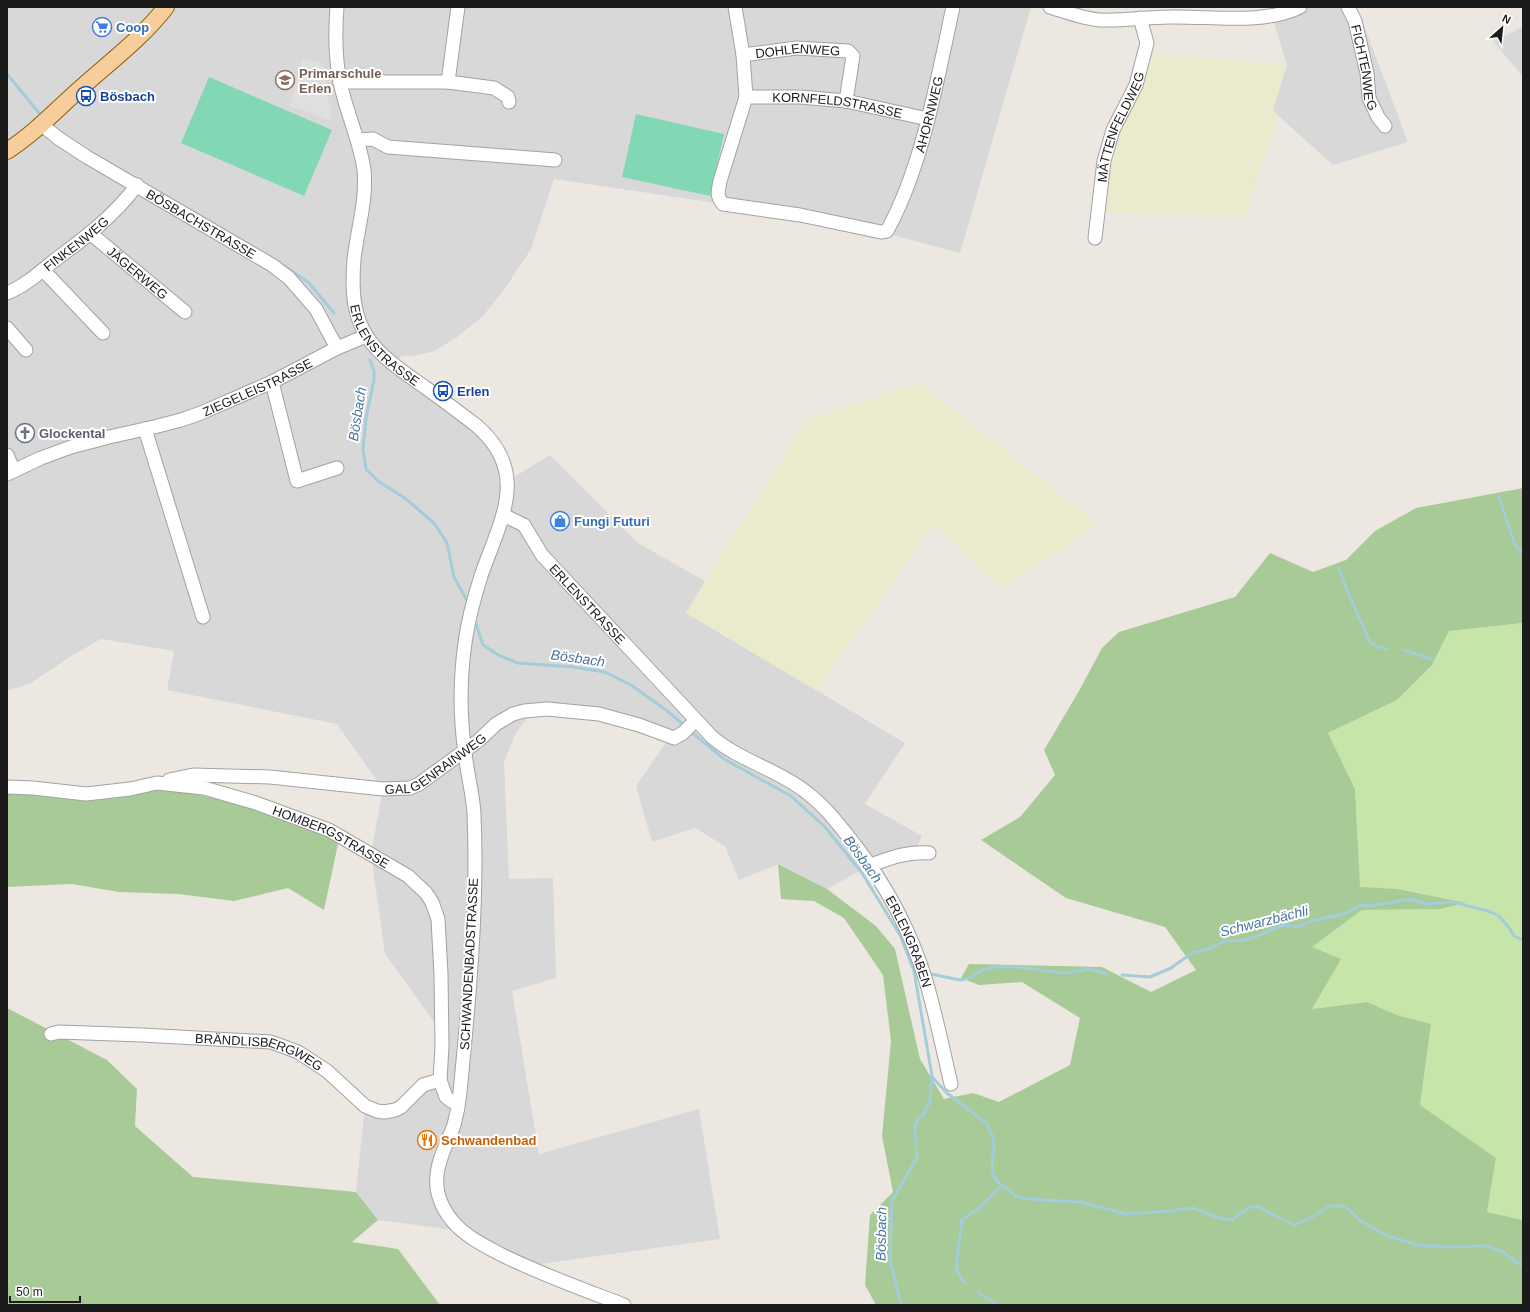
<svg xmlns="http://www.w3.org/2000/svg" width="1530" height="1312" viewBox="0 0 1530 1312" font-family="Helvetica,sans-serif">
<style>
.residential{fill:#d9d8d8}
.farmland{fill:#e9ebcc}
.grass{fill:#c7e5a8}
.forest{fill:#a7ca97}
.pitch{fill:#82d8b5}
.parking{fill:#dfdfdf}
.lines{fill:none;stroke-linecap:round;stroke-linejoin:round}
.stream{stroke:#a3cdd8;stroke-width:3}
.minor-casing{stroke:#a2a2a2;stroke-width:15}
.major-casing{stroke:#8b5d07;stroke-width:18}
.minor{stroke:#fff;stroke-width:13}
.major{stroke:#f7cd9c;stroke-width:16}
.labels{text-anchor:middle;dominant-baseline:central;stroke-width:4;stroke-linejoin:round;paint-order:stroke}
.shop-label{font-size:13px;font-weight:bold;fill:#366cbe;stroke:#fff;text-anchor:start}
.street-label{font-size:13px;fill:#1b1b1b;stroke:#fff}
.education-label{font-size:13px;font-weight:bold;fill:#785e54;stroke:#fff;text-anchor:start}
.transit-label{font-size:13px;font-weight:bold;fill:#164399;stroke:#fff;text-anchor:start}
.worship-label{font-size:13px;font-weight:bold;fill:#5b616d;stroke:#fff;text-anchor:start}
.food-label{font-size:13px;font-weight:bold;fill:#c56008;stroke:#fff;text-anchor:start}
.water-label{font-size:14px;font-style:italic;fill:#4a769e;stroke:#fff}
</style>
<rect width="100%" height="100%" fill="#ece8e1"/>
<g class="residential">
<path d="M7,7H1031L960,253L881,232L723,204L554,179L531,249L506,287L483,316L456,338L432,352L412,356H402L393,365L477,426L508,481L550,455L638,543L705,581L686,613L905,743L865,804L922,836L914,853L871,865L827,889L779,864L739,880L725,846L695,828L652,842L636,786L670,737L639,725L535,709L517,731L504,761L509,879L553,878L556,978L512,991L539,1154L699,1109L720,1239L526,1266L462,1231L378,1220L356,1192L365,1106L384,1112L439,1080L442,1033L385,954L371,854L383,789L337,724L167,690L174,651L101,639L73,655L31,683L7,691Z"/>
<path d="M1292,7H1357L1408,142L1333,165L1272,110L1287,65L1272,16Z"/>
<path d="M1523,27V77L1493,41Z"/>
</g>
<g class="farmland">
<path d="M1144,53L1287,65L1273,110L1279,116L1244,217L1098,213L1104,161Z"/>
<path d="M920,383L1099,525L1001,590L933,523L817,691L686,613L806,420Z"/>
</g>
<path class="grass" d="M1523,623V1220L1487,1212L1496,1158L1420,1105L1431,1024L1397,1015L1367,1002L1312,1009V947L1362,910L1440,909L1397,889L1360,888L1355,789L1328,733L1397,700L1432,665L1449,631Z"/>
<g class="forest">
<path d="M1523,488V623L1449,631L1432,665L1397,700L1328,733L1355,789L1360,887L1397,889L1466,903L1440,909L1362,910L1312,947L1341,959L1312,1009L1367,1002L1397,1015L1431,1024L1420,1105L1496,1158L1487,1212L1523,1220V1305H876L865,1285L870,1215L893,1192L882,1136L891,1041L883,975L844,918L814,901L781,899L778,864L827,889L876,926L895,949L920,1059L944,1099L973,1093L999,1102L1070,1065L1080,1018L1022,982L979,985L961,978L969,964L1102,967L1151,992L1196,970L1165,927L1066,898L981,840L1020,817L1055,775L1044,750L1079,691L1102,648L1119,632L1235,597L1270,553L1313,572L1346,560L1375,531L1416,508Z"/>
<path d="M171,789L254,807L329,834L338,844L324,910L288,888L234,901L178,894L119,892L72,884L7,887V791L83,798Z"/>
<path d="M7,1008L107,1060L137,1089L135,1126L193,1177L356,1192L378,1220L352,1242L398,1249L440,1305H7Z"/>
</g>
<g class="pitch">
<path d="M209,77L332,130L304,196L181,143Z"/>
<path d="M636,114L724,134L710,196L622,177Z"/>
</g>
<path class="parking" d="M302,58L323,63L332,121L290,106Z"/>
<g class="lines">
<g class="stream">
<path d="M7,74L39,113"/>
<path d="M277,261L308,282L334,313"/>
<path d="M370,360L374,371V380L366,418L363,449L366,469L378,481L406,499L434,523L447,543L454,577L466,599"/>
<path d="M1499,497L1515,545L1523,553"/>
<path d="M1339,568L1346,588L1370,642L1378,647L1388,649"/>
<path d="M476,624L483,645L500,656L518,663L573,667L605,672L631,685L666,710L685,726"/>
<path d="M1404,650L1432,659"/>
<path d="M690,731L724,759L791,796L825,827L862,873L900,935L914,971L932,1076L930,1101L923,1115L917,1121L915,1129L917,1157L892,1201L890,1260L901,1305"/>
<path d="M931,974L960,980L970,978L982,970L994,967H1017L1064,973L1090,969L1106,974"/>
<path d="M1122,975L1150,977L1171,968L1192,953L1209,949L1224,941L1243,940L1258,936L1282,925L1298,927L1311,921L1344,914L1361,905L1371,906L1411,899L1426,904L1453,902L1491,912L1499,916L1510,929L1514,936L1523,940"/>
<path d="M932,1077L947,1093L986,1123L993,1137L994,1148L992,1163L993,1175L998,1182L1016,1196L1029,1199L1080,1202L1126,1214L1168,1211L1193,1208L1219,1218L1232,1220L1248,1208L1258,1206L1273,1215L1295,1225L1310,1218L1330,1206H1343L1351,1211L1360,1221L1388,1236L1417,1245L1450,1247L1486,1246L1503,1252L1517,1263L1523,1265"/>
<path d="M966,1283L962,1280L956,1268L962,1220L980,1207L1002,1185"/>
<path d="M979,1293L998,1305"/>
</g>
<defs>
<g id="minor">
<path id="s1" d="M337,7C335,33 335,57 340,82C346,112 360,140 364,170C367,201 357,230 354,260C348,332 371,350 426,388C443,400 460,413 477,426C531,473 500,521 481,576C474,598 468,620 465,643C460,678 460,718 465,753C467,773 473,794 474,814C478,905 469,1001 460,1092C459,1103 457,1114 454,1125C448,1142 438,1158 437,1176C435,1195 444,1213 457,1226C469,1238 485,1246 500,1254C540,1274 582,1289 624,1305"/>
<path id="s2" d="M735,7L743,55L746,97L720,181C718,192 716,195 723,204L800,215L881,232L887,231C923,165 937,80 953,7"/>
<path d="M1050,7C1066,12 1084,19 1100,20C1123,21 1147,17 1170,17C1210,16 1264,25 1300,7"/>
<path id="s3" d="M1348,7L1355,21L1367,73L1369,98L1378,117L1385,126"/>
<path id="s4" d="M743,55L797,48L848,51L853,56L846,101"/>
<path d="M448,82L494,88L508,97L509,102"/>
<path d="M340,83L346,82H448L458,7"/>
<path id="s5" d="M746,97H800L846,101L928,119"/>
<path id="s6" d="M41,124L58,138L87,157L272,265L289,278L316,309L337,348"/>
<path d="M358,140L373,139L388,147L555,160"/>
<path id="s7" d="M90,233L185,312"/>
<path id="s8" d="M1095,238L1104,161L1113,130L1136,85L1147,43L1140,18"/>
<path d="M43,270L103,333"/>
<path id="s9" d="M7,293C25,286 40,272 55,260C85,238 115,215 137,185"/>
<path d="M7,328L26,350"/>
<path d="M272,382L297,481L337,468"/>
<path d="M145,429L203,617"/>
<path d="M7,455L14,471"/>
<path id="s10" d="M7,474L41,458L71,447L109,437L154,427L181,420L201,413L272,382L337,348L366,336"/>
<path id="s11" d="M503,515L524,525L542,555L712,737C740,761 777,769 806,792C825,806 840,826 855,845C886,885 911,932 926,981C936,1015 943,1050 951,1084"/>
<path id="s12" d="M169,780L193,775L270,777L383,789L410,788L419,784L478,741L496,724L513,714L524,711L547,709L599,714L639,725L674,738L683,733L695,721"/>
<path id="s13" d="M7,787L33,788L86,794L130,789L157,783L204,788L256,803L329,830L408,876L426,893L432,902L438,919L441,974L442,1046L440,1080L446,1097L451,1101L458,1103"/>
<path d="M871,865C890,858 908,851 929,853"/>
<path id="s14" d="M51,1034L59,1032L142,1035L271,1042L298,1052L327,1071L365,1106L377,1111L384,1112L395,1110L401,1107L423,1085L440,1080"/>
</g>
<path id="major" d="M7,151C35,133 57,109 82,87C111,61 142,38 166,7"/>
</defs>
<use href="#minor" class="minor-casing"/>
<use href="#major" class="major-casing"/>
<use href="#minor" class="minor"/>
<use href="#major" class="major"/>
</g>
<defs>
<symbol id="supermarket-ring" viewBox="-11 -11 22 22"><circle r="9.5" fill="#fff" stroke="#3f7fe0" stroke-width="1.5"/><path d="M-6-5.5h2.5l.6 2H6L4.5 2H-2.5L-4.4-4H-6ZM-1.5 3.2a1.3 1.3 0 1 0 .1 0ZM3 3.2a1.3 1.3 0 1 0 .1 0Z" fill="#3f7fe0"/></symbol>
<symbol id="school-ring" viewBox="-11 -11 22 22"><circle r="9.5" fill="#fff" stroke="#8d6e63" stroke-width="1.5"/><path d="M0-5L7-2L0 1L-7-2ZM-4 1L0 2.5L4 1V4Q0 6-4 4Z" fill="#8d6e63"/></symbol>
<symbol id="bus-ring" viewBox="-11 -11 22 22"><circle r="9.5" fill="#fff" stroke="#1a4fb4" stroke-width="1.5"/><path d="M-5-6H5V4H4V6H2V4H-2V6H-4V4H-5ZM-3.5-4V0h7V-4ZM-3.5 1.2v1.5H-2V1.2ZM2 1.2v1.5H3.5V1.2Z" fill="#1a4fb4"/></symbol>
<symbol id="church-ring" viewBox="-11 -11 22 22"><circle r="9.5" fill="#fff" stroke="#6b7280" stroke-width="1.5"/><path d="M-1.2-6h2.4v3.5h3.3v2.4h-3.3V6h-2.4V-.1h-3.3v-2.4h3.3Z" fill="#6b7280"/></symbol>
<symbol id="shop-ring" viewBox="-11 -11 22 22"><circle r="9.5" fill="#fff" stroke="#3f7fe0" stroke-width="1.5"/><path d="M-5-2.5h2.3a2.7 3.5 0 0 1 5.4 0H5L5.5 6h-11ZM-1.5-2.5h3a1.5 2.3 0 0 0-3 0Z" fill="#3f7fe0"/></symbol>
<symbol id="restaurant-ring" viewBox="-11 -11 22 22"><circle r="9.5" fill="#fff" stroke="#e8710a" stroke-width="1.5"/><path d="M-5-6h1v4h1v-4h1v4h1v-4h1v5L-1.5 .5V6h-2V.5L-5-1ZM5-6V6H3V1.5H1.5Q1.5-4 5-6Z" fill="#e8710a"/></symbol>
</defs>
<g fill-rule="evenodd">
<use href="#supermarket-ring" x="91" y="16" width="22" height="22"/>
<use href="#school-ring" x="274" y="69" width="22" height="22"/>
<use href="#bus-ring" x="75" y="85" width="22" height="22"/>
<use href="#bus-ring" x="432" y="380" width="22" height="22"/>
<use href="#church-ring" x="14" y="422" width="22" height="22"/>
<use href="#shop-ring" x="549" y="510" width="22" height="22"/>
<use href="#restaurant-ring" x="416" y="1129" width="22" height="22"/>
</g>
<g class="labels">
<g class="shop-label">
<text x="116" y="27">Coop</text>
<text x="574" y="521">Fungi Futuri</text>
</g>
<g class="street-label">
<text stroke="none"><textPath href="#s4" startOffset="55">DOHLENWEG</textPath></text>
<text stroke="none"><textPath href="#s3" startOffset="63">FICHTENWEG</textPath></text>
<text stroke="none"><textPath href="#s5" startOffset="92">KORNFELDSTRASSE</textPath></text>
<text stroke="none"><textPath href="#s2" startOffset="494">AHORNWEG</textPath></text>
<text stroke="none"><textPath href="#s8" startOffset="115">MÄTTENFELDWEG</textPath></text>
<text stroke="none"><textPath href="#s6" startOffset="189">BÖSBACHSTRASSE</textPath></text>
<text stroke="none"><textPath href="#s9" startOffset="85">FINKENWEG</textPath></text>
<text stroke="none"><textPath href="#s7" startOffset="62">JÄGERWEG</textPath></text>
<text stroke="none"><textPath href="#s1" startOffset="354">ERLENSTRASSE</textPath></text>
<text stroke="none"><textPath href="#s10" startOffset="266">ZIEGELEISTRASSE</textPath></text>
<text stroke="none"><textPath href="#s11" startOffset="125">ERLENSTRASSE</textPath></text>
<text stroke="none"><textPath href="#s12" startOffset="275">GALGENRAINWEG</textPath></text>
<text stroke="none"><textPath href="#s13" startOffset="335">HOMBERGSTRASSE</textPath></text>
<text stroke="none"><textPath href="#s11" startOffset="600">ERLENGRABEN</textPath></text>
<text transform="translate(469 964) rotate(-87)">SCHWANDENBADSTRASSE</text>
<text stroke="none"><textPath href="#s14" startOffset="211">BRÄNDLISBERGWEG</textPath></text>
</g>
<g class="education-label">
<text x="299" y="73">Primarschule<tspan x="299" dy="15">Erlen</tspan></text>
</g>
<g class="transit-label">
<text x="100" y="96">Bösbach</text>
<text x="457" y="391">Erlen</text>
</g>
<g class="worship-label">
<text x="39" y="433">Glockental</text>
</g>
<g class="food-label">
<text x="441" y="1140">Schwandenbad</text>
</g>
<g class="water-label">
<text transform="translate(357 414) rotate(-81)">Bösbach</text>
<text transform="translate(578 658) rotate(8)">Bösbach</text>
<text transform="translate(863 859) rotate(54)">Bösbach</text>
<text transform="translate(1264 921) rotate(-14)">Schwarzbächli</text>
<text transform="translate(881 1234) rotate(-89)">Bösbach</text>
</g>
</g>
<rect width="1530" height="1312" fill="none" stroke="#1b1b1b" stroke-width="16"/>
<g transform="translate(1502 28) rotate(27)" stroke="#ffffff" stroke-width="3" paint-order="stroke">
<path d="M0-3L7 15L0 10L-7 15Z" fill="#1b1b1b"/>
<text y="-6" font-size="11" font-weight="bold" text-anchor="middle" fill="#1b1b1b">N</text>
</g>
<path d="M10 1296v6h70v-6" fill="none" stroke="#1b1b1b" stroke-width="2"/>
<text x="16" y="1296" font-size="12" fill="#1b1b1b" stroke="#ffffff" stroke-width="3" paint-order="stroke">50 m</text>
</svg>
